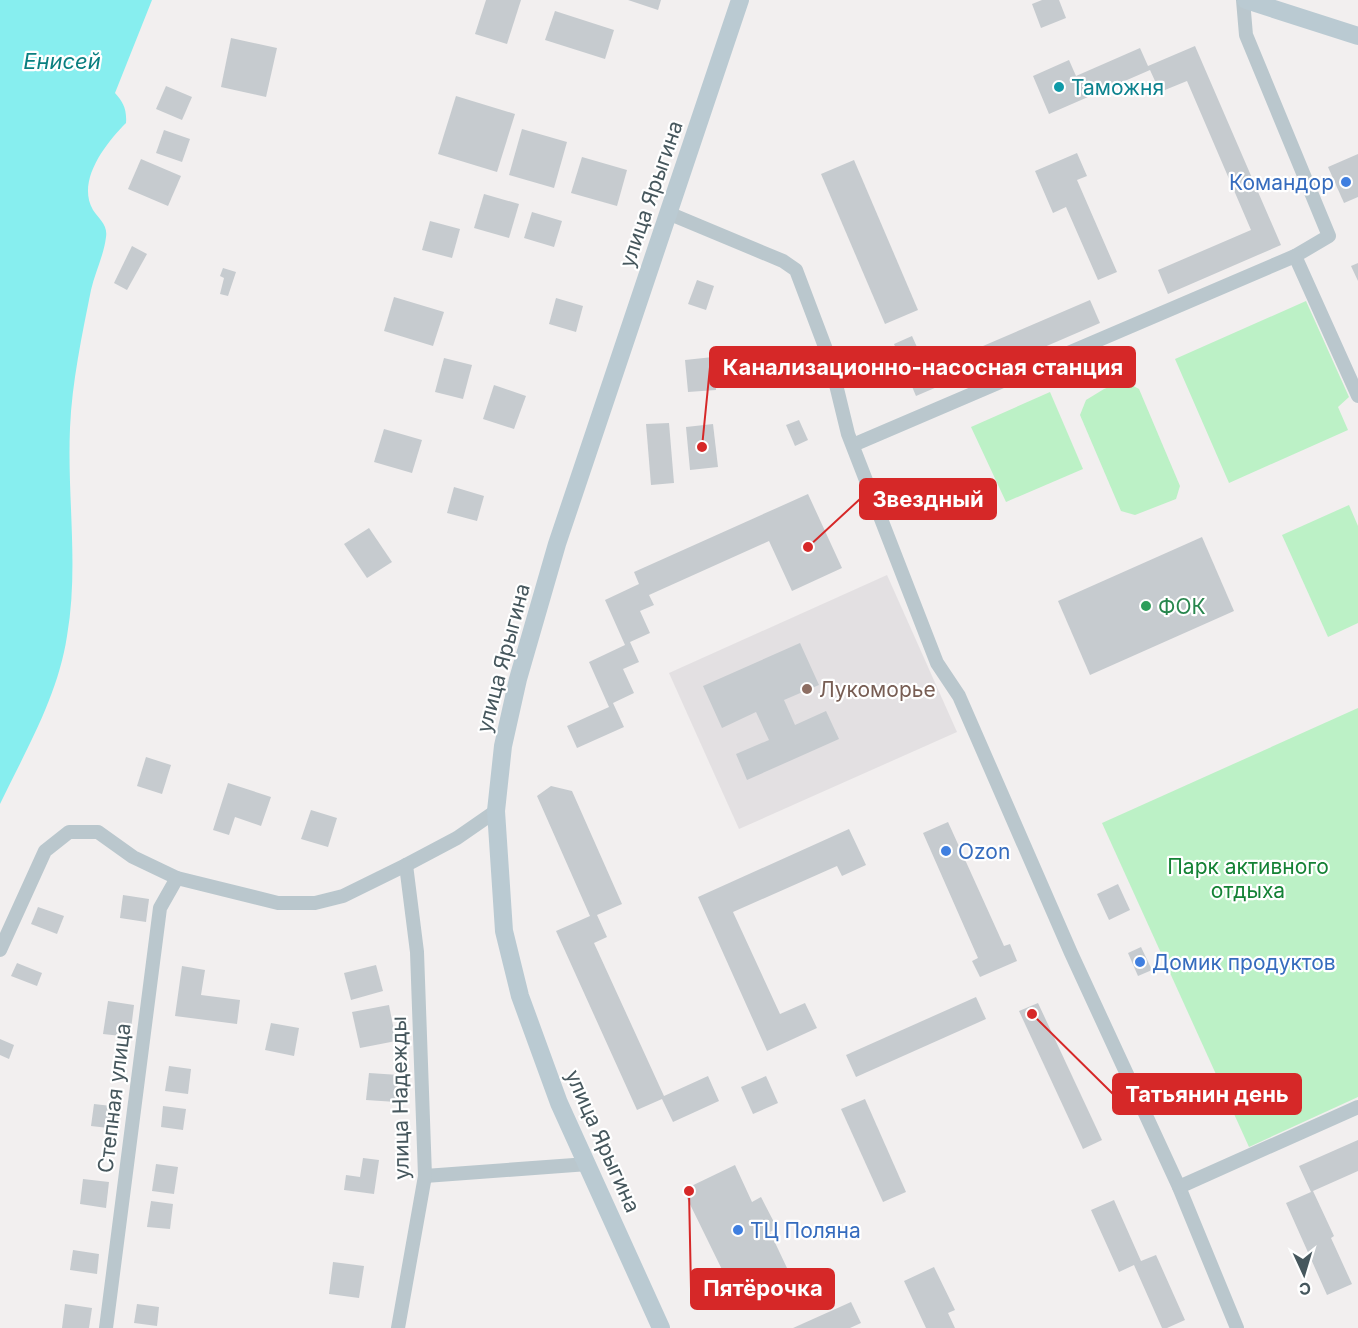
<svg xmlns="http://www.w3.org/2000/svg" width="1358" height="1328" viewBox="0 0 1358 1328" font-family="Inter,sans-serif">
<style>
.education{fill:#e3e0e2}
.green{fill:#bcf1c6}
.water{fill:#87eeef}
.building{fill:#c6cbcf}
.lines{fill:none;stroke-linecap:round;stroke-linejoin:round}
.street{stroke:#bac7cd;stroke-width:14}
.secondary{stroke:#bacad2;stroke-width:18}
.culture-dot{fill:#0f9aa8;stroke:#fff;stroke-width:2}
.shop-dot{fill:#3f7fe0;stroke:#fff;stroke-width:2}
.leisure-dot{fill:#2e9e5b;stroke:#fff;stroke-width:2}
.education-dot{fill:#8d6e63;stroke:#fff;stroke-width:2}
.labels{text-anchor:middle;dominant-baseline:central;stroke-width:4.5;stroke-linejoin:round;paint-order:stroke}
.culture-label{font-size:21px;fill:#0d838f;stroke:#fff;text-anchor:start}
.shop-label{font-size:21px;fill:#366cbe;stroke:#fff;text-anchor:start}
.street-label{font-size:21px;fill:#46575d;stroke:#fff}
.leisure-label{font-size:21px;fill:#27864d;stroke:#fff;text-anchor:start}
.education-label{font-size:21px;fill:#785e54;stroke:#fff;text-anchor:start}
.park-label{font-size:21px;fill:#148235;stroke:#fff}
.water-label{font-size:22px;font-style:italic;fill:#0a7f80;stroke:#fff}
.leader{fill:none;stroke:#d62828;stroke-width:2}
.callout-dot{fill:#d62828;stroke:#fff;stroke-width:2}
.callout{fill:#d62828;stroke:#d62828;stroke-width:2}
.callout-label{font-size:22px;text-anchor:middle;font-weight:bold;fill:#fff}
</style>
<rect width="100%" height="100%" fill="#f2efef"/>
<path class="education" d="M887,575L957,732L739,829L669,673Z"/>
<g class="green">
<path d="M1306,301L1349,397L1338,407L1348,430L1229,483L1175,359Z"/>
<path d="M1124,381L1139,389L1180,486L1176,499L1135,515L1121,511L1080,415L1086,400L1104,389Z"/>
<path d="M1050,392L1083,469L1006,502L971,427Z"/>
<path d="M1349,505L1358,526V623L1328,637L1282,535Z"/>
<path d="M1358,708V1097L1249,1147L1102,823Z"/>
</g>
<path class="water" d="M0,0H152L115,93C123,102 127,109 126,123C106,143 76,181 93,210C99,219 108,225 106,237C104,255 95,272 91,290C82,335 72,382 70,428C67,498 79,567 67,636C58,696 26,750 0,804Z"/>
<g class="building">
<path d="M486,0H521L507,44L475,34Z"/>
<path d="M628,0H661L658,10Z"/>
<path d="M1042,0H1059L1066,18L1041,28L1032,4Z"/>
<path d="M555,11L614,30L605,59L545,40Z"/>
<path d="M231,38L277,48L266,97L221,87Z"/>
<path d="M1195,46L1281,245L1168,294L1158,270L1251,230L1187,81L1160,92L1150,70L1049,114L1033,76L1069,60L1076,76L1140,48L1148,66Z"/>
<path d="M166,86L192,97L182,120L156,109Z"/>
<path d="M456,96L515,114L497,172L438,154Z"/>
<path d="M522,129L567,142L554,188L509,175Z"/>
<path d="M164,130L190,139L182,162L156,153Z"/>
<path d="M1077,153L1087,176L1077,180L1117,272L1098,280L1066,207L1053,213L1035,171Z"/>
<path d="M1358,154V197L1344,203L1328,167Z"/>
<path d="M582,157L627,170L617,206L571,193Z"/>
<path d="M141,159L181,176L168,206L128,189Z"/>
<path d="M854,160L918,310L885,324L821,174Z"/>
<path d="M484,194L519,204L509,238L474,228Z"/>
<path d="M532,212L562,221L554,247L524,238Z"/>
<path d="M430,221L460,229L452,258L422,250Z"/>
<path d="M132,246L147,254L127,290L114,283Z"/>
<path d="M1358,263V281L1351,266Z"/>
<path d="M223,268L236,272L228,296L220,294L224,278L220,276Z"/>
<path d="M697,280L714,286L706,310L688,304Z"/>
<path d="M394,297L444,312L433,346L384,331Z"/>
<path d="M556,298L583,306L576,332L549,324Z"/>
<path d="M1090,300L1100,323L966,381L955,358Z"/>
<path d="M912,336L921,356L944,346L958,378L916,396L894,344Z"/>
<path d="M713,357L716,390L688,392L685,360Z"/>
<path d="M444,358L472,365L463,399L435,392Z"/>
<path d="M494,385L526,396L514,429L483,419Z"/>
<path d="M799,420L808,440L795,446L786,425Z"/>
<path d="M669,423L674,483L651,485L646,424Z"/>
<path d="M713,424L718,467L690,470L686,427Z"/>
<path d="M384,429L422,440L412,473L374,462Z"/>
<path d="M454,487L484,496L477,521L447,513Z"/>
<path d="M808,494L842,568L792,591L769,541L649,595L654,605L640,611L650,633L630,642L639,662L623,669L634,693L613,703L624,727L577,748L567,726L609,707L589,662L625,645L605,600L639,584L634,572Z"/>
<path d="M369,528L392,562L367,578L344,544Z"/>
<path d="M1202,537L1234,611L1090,675L1058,601Z"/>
<path d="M800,643L819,685L784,700L795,725L826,711L839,739L747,780L736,754L769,740L756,712L722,728L703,686Z"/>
<path d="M146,757L171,765L162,794L137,786Z"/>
<path d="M228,783L271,797L261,826L235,817L229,835L213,830Z"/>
<path d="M551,786L572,791L622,904L597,915L607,937L594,943L664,1096L708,1076L719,1101L673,1122L662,1099L637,1110L556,931L590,916L537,796Z"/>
<path d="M311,810L337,818L328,847L301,839Z"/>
<path d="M948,822L1004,946L1010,944L1017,961L980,977L972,961L978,958L923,833Z"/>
<path d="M849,829L866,865L842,876L837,866L733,912L780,1014L805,1003L817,1028L767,1051L698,897Z"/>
<path d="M1118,884L1130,910L1109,920L1097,894Z"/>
<path d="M123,895L149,899L146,922L120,918Z"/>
<path d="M38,907L64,916L57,934L31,924Z"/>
<path d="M1141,947L1152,970L1138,976L1128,953Z"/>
<path d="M17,963L42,973L37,986L11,976Z"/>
<path d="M376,965L383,991L351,1000L344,973Z"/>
<path d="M182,966L205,970L201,995L240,1000L237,1024L175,1016Z"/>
<path d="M976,997L986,1019L856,1077L846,1055Z"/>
<path d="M108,1001L134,1005L130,1037L103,1034Z"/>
<path d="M1038,1003L1102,1140L1083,1149L1019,1011Z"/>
<path d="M389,1005L396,1041L360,1048L352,1012Z"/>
<path d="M271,1023L299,1028L294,1056L265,1050Z"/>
<path d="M0,1039L14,1045L9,1059L0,1055Z"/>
<path d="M169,1066L191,1069L188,1094L165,1091Z"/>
<path d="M369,1073L399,1075L396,1102L366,1100Z"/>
<path d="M766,1076L778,1103L753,1114L741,1087Z"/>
<path d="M865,1099L906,1192L883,1202L841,1109Z"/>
<path d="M94,1104L120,1107L117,1129L91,1126Z"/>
<path d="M163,1106L186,1109L183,1130L161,1127Z"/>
<path d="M1358,1140V1171L1313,1191L1334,1236L1331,1238L1352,1284L1327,1295L1286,1203L1311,1192L1299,1166Z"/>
<path d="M363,1158L379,1160L374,1194L344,1190L346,1175L360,1177Z"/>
<path d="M156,1164L178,1167L174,1194L152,1191Z"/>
<path d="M735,1165L752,1202L761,1197L777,1228L770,1232L787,1268L734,1294L683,1190Z"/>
<path d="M83,1179L109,1182L106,1208L80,1204Z"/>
<path d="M1114,1200L1141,1261L1156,1255L1185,1320L1167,1328H1162L1134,1265L1119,1272L1091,1210Z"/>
<path d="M151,1201L173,1204L170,1229L147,1227Z"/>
<path d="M73,1250L99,1254L97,1274L70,1270Z"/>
<path d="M333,1262L364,1266L359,1298L329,1294Z"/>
<path d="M934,1267L955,1310L948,1313L955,1328H926L904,1281Z"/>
<path d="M851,1302L861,1323L850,1328H793Z"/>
<path d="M65,1304L92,1308L89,1328H62Z"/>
<path d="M137,1304L159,1307L157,1326L134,1323Z"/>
</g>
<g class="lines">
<g class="street">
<path d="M1243,0L1246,35L1329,236L1295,256L1358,396"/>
<path d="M668,213L783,261L796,270L830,360L848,434L937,663L959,696L1071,953L1179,1187L1237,1328"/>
<path d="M853,445L1295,256"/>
<path d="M0,950L45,851L69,832H98L133,857L177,878L278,903H315L343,896L406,865L457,838L496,811"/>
<path d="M425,1176L588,1164"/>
<path d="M1179,1187L1358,1107"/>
<path d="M106,1328L160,908L177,878"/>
<path d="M398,1328L425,1176L417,952L406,865"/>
</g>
<g class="secondary">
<path d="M1246,0L1358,36"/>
<path d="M661,1328L559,1103L520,996L504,931L496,811L503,746L518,679L557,544L740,0"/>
</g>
</g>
<circle class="culture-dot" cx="1059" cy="87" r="6"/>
<g class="shop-dot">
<circle cx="1346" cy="182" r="6"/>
<circle cx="946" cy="851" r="6"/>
<circle cx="1140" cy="962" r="6"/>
<circle cx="738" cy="1230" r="6"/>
</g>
<circle class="leisure-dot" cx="1146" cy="606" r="6"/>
<circle class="education-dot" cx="807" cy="689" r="6"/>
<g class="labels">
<g class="culture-label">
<text x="1071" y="87">Таможня</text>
</g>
<g class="shop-label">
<text x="1334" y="182" text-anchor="end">Командор</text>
<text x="958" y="851">Ozon</text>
<text x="1152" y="962">Домик продуктов</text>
<text x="750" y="1230">ТЦ Поляна</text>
</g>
<g class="street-label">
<text transform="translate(651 194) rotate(-71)">улица Ярыгина</text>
<text transform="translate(503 658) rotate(-75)">улица Ярыгина</text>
<text transform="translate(114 1098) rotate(-83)">Степная улица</text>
<text transform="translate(400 1098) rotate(-91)">улица Надежды</text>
<text transform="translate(603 1141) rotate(66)">улица Ярыгина</text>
</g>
<g class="leisure-label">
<text x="1158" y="606">ФОК</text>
</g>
<g class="education-label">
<text x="819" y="689">Лукоморье</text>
</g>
<g class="park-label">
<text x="1248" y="866">Парк активного<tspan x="1248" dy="24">отдыха</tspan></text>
</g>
<g class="water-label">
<text x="62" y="61">Енисей</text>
</g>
</g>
<path class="leader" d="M702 447L710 367M808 547L860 499M1032 1014L1113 1094M689 1191L691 1289"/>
<g class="callout-dot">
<circle cx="702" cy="447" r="6"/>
<circle cx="808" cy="547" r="6"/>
<circle cx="1032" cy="1014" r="6"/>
<circle cx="689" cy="1191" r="6"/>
</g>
<g class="callout">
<rect x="710" y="347" width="425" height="40" rx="6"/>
<rect x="860" y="479" width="136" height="40" rx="6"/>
<rect x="1113" y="1074" width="188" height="40" rx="6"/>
<rect x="691" y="1269" width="143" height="40" rx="6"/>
</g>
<g class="callout-label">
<text x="923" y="375">Канализационно-насосная станция</text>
<text x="928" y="507">Звездный</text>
<text x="1207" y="1102">Татьянин день</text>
<text x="763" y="1296">Пятёрочка</text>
</g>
<g transform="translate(1304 1274) rotate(176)" stroke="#ffffff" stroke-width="4.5" paint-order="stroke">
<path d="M0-4.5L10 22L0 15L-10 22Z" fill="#46575d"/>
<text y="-9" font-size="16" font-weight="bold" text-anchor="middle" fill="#46575d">С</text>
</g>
</svg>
